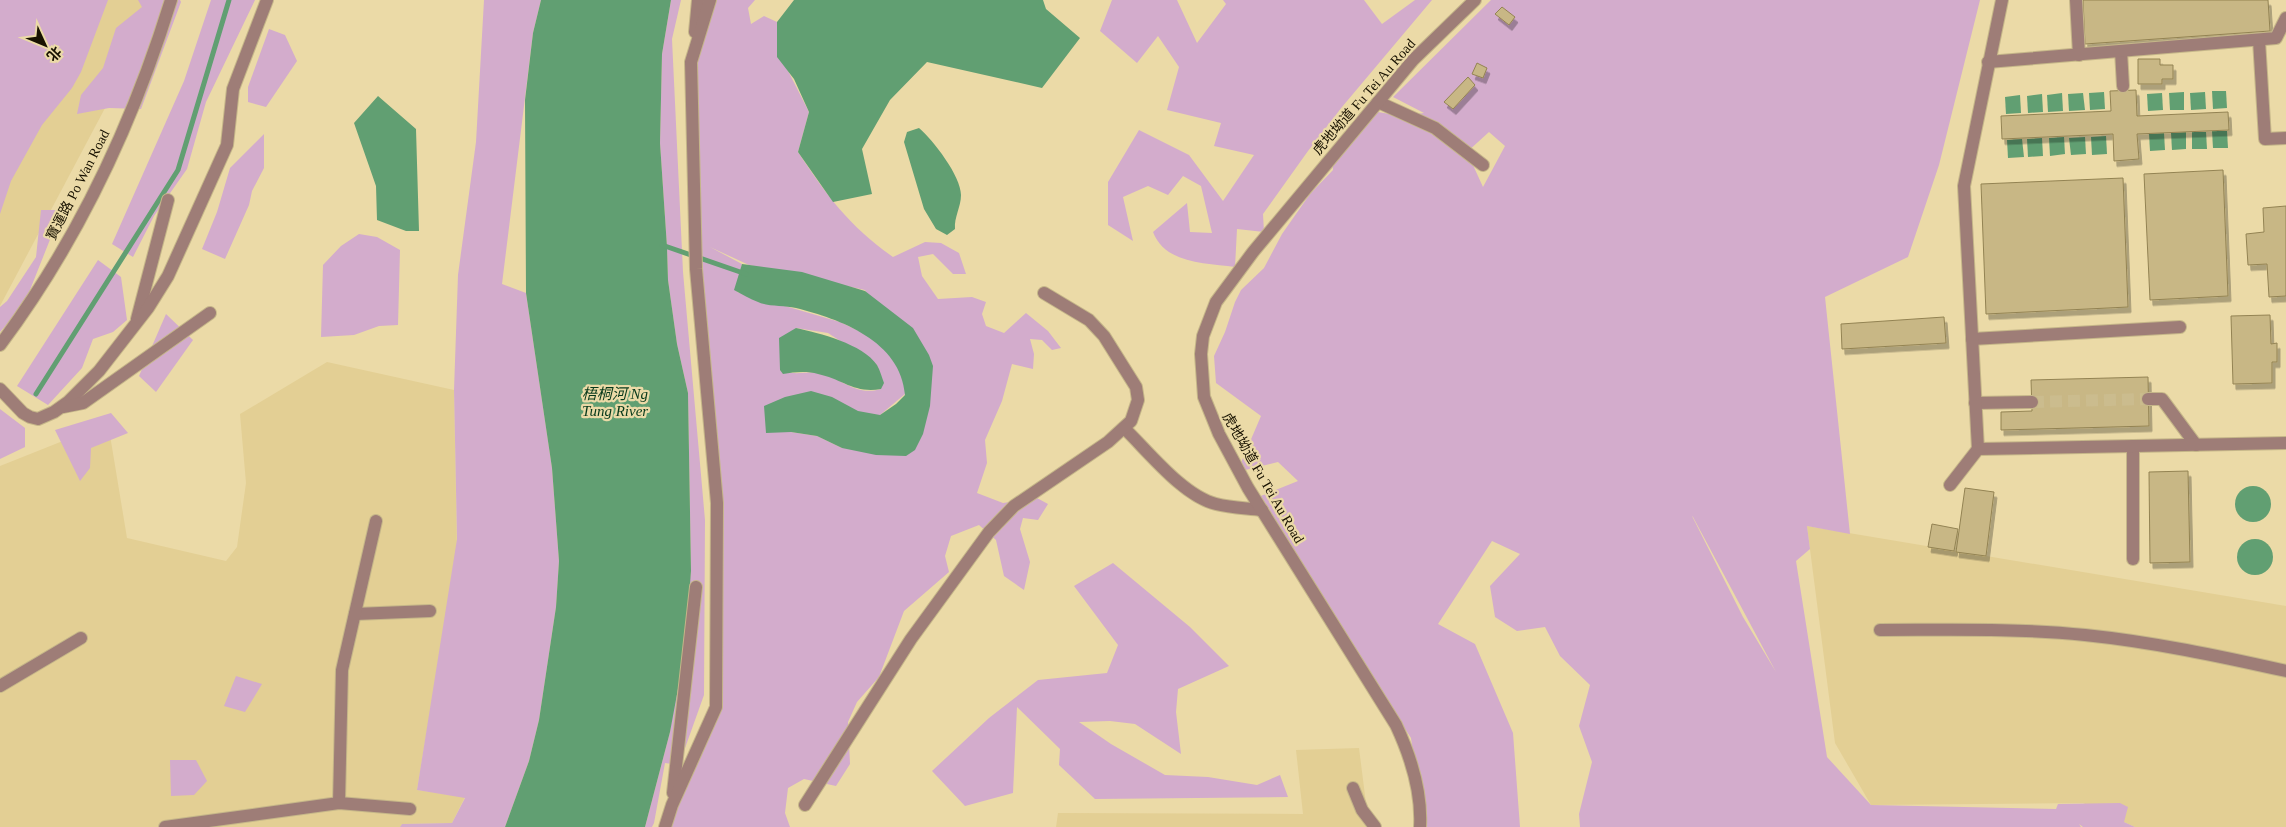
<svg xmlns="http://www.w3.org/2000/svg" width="2286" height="827" viewBox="0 0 2286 827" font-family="'Times New Roman','Noto Sans SC',serif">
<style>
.built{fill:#e3cf94}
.green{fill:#d3accc;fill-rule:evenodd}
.water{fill:#619f72}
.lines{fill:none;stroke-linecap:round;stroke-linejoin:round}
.stream{stroke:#619f72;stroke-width:5}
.building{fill:#c8b785;stroke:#938353;filter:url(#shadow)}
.minor-tunnel{stroke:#cbbc8e;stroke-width:12;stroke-dasharray:12 6;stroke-linecap:butt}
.minor-casing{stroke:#c5b689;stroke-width:14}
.minor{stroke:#9e7d77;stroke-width:12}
.labels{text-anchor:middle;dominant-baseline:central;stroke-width:4.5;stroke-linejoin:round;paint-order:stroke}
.street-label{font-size:14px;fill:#181201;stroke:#ebdaa7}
.water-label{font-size:15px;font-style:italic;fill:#06381a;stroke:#ebdaa7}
</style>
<defs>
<filter id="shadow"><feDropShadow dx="3" dy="5.5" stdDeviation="0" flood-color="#0004"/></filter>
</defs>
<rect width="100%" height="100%" fill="#ebdaa7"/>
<g class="built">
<path d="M0,0H149L139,44L0,306Z"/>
<path d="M327,362L454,390L457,551L417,790L465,797L452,823L402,824L400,827H0V466L108,423L127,538L226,561L237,547L246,483L240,414Z"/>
<path d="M1807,526L2286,606V827H2135L2083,803L1871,805L1835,743Z"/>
<path d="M1359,748L1369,827H1056L1058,813L1303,814L1296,750Z"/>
</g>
<g class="green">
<path d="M0,0H108L81,72L72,88L42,125L11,181L0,214Z"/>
<path d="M138,0H180L181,2L141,109L109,108L77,114L81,95L103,68L116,28L142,7Z"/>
<path d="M211,0H255L206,102L187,169L154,216L133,257L112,244L184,81Z"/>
<path d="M484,0H541L533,33L502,284L526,293L552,468L559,561L556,607L539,720L529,761L505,827H400L402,824L452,823L465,798L417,790L457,539L454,390L458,275L476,142Z"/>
<path d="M671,0H681L672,39L683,272L705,520L704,695L679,765L665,763L654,823L652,827H645L670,732L691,571L688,393L677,344L668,280L667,247L660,143L662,54Z"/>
<path d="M710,0H755L748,8L751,24L764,16L777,22L781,57L809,112L798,152C828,197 849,226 893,257L925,242L941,243L959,253L966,274H953L933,254L918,257L922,276L938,299L972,297L986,302L982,314L986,326L1004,333L1026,313L1048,331L1061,348L1052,350L1042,340L1030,339L1034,354L1033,369L1012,364L1002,401L985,440L987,463L977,493L1003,503L1037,498L1048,504L1038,520L1023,518L1020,529L1030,562L1024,590L1004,576L996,540L979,525L951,536L945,556L949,572L904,611L879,677L857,702L848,722L850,764L836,786L804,779L788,788L785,813L790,827H669L716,707L711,435L691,62ZM710,247L749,265L865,290L929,409L842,448L817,436L791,432L880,415L905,394V378L880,341L840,322L737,292L742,264ZM796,328L828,333L877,365L881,389C855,397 842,377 817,373C804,371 791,377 780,368Z"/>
<path d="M1112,0H1177L1197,43L1226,4L1223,0H1364L1382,24L1415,0H1432L1342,107L1308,151L1263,214L1264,232L1237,229L1235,267C1206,263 1165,264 1153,232L1187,203L1190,232L1212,233L1201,186L1183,176L1168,195L1148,186L1123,197L1133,241L1108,225V182L1139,130L1189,155L1223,201L1254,155L1214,146L1221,123L1167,110L1179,67L1158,36L1137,63L1100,31Z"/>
<path d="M1491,0H1980L1939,165L1908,257L1825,297L1850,534L1807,526L1810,549L1796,561L1827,757L1871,805L2056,809L2058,804L2120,803L2128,807L2124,822L2135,827H2083L2079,824L2081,827H1580L1579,814L1592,762L1579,726L1590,685L1560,656L1545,627L1517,631L1495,617L1490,586L1520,554L1492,541L1438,624L1475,644L1513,733L1520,827H1423L1411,738L1299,567L1248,501L1298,481L1278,462L1237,472L1261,416L1216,383L1214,356L1225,332L1235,302L1241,290L1264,268L1282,234L1310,194L1333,170L1332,154L1378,112L1401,116L1424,113L1393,97ZM1489,132L1505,146L1483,187L1467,152ZM1692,516L1693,517L1776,672L1743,617Z"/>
<path d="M269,29L285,35L297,61L266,107L248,102V87Z"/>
<path d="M264,134V168L252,191L249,205L225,259L202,249L217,212L230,168Z"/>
<path d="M41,210H60L53,232L24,305L0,332V307L7,301L36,257Z"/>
<path d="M359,234L377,237L400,250L398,325L379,326L354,335L321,337L323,265L341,246Z"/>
<path d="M98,260L121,277L127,320L113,332L93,339L82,368L48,405L17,386Z"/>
<path d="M166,314L193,340L156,392L139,376Z"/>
<path d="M0,409L25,428V447L0,459Z"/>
<path d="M111,413L128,433L91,448L90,468L80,481L55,430Z"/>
<path d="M1113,563L1190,627L1229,666L1178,689L1176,712L1181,754L1135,724L1110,721L1079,722L1111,744L1165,775L1208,777L1257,785L1280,775L1288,797L1095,799L1059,765L1060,749L1017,707L1013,793L965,806L932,771L989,718L1038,680L1107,673L1118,645L1074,586Z"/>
<path d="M236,676L262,684L245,712L224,706Z"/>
<path d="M170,760H196L207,781L194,795L171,796Z"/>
</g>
<g class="water">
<path d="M541,0H671L662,54L660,143L667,247L668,280L677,344L688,393L691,571L685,651L670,732L645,827H505L529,761L539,720L556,607L559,561L552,468L526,293L525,100L533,33Z"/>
<path d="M794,0H1043L1046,9L1080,38L1042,88L927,62L890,100L862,149L872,194L833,202L798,152L809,112L794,79L777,57V22Z"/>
<path d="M2212,91H2226L2227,108L2213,109Z"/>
<path d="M2104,92L2105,109L2090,110L2089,93Z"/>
<path d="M2184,92V110H2170L2169,93Z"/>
<path d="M2205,92L2206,109L2191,110L2190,93Z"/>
<path d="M2062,93L2063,111L2048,112L2047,95Z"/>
<path d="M2083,93L2085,110L2069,111L2068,94Z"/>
<path d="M2162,93L2163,110L2148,111L2147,94Z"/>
<path d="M2042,94L2043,112L2028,113L2027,96Z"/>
<path d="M2020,95L2021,113L2006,114L2005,97Z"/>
<path d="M378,96L416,129L419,231H406L377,220L376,186L354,123Z"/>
<path d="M919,128C933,140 961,176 961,195C961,207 954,217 955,229L947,235L936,229L924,209L904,142L907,132Z"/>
<path d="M2212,131H2227L2228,148H2213Z"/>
<path d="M2186,132V149L2172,150L2171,133Z"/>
<path d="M2192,132H2206L2207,149H2192Z"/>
<path d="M2164,133L2165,150L2150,151L2149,134Z"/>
<path d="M2106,136L2107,154L2092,155L2091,137Z"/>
<path d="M2064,137L2065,154L2050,156L2049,138Z"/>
<path d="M2085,137L2086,154L2071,155L2069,138Z"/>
<path d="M2042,138L2043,156L2028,157L2027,139Z"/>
<path d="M2022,139L2024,157L2008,158L2007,140Z"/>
<path d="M742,264L802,272L865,291L913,328L929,355L933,366L930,406L923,434L915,450L906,456L876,455L842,448L817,436L791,432L766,433L764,406L785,397L811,391L832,397L858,411L880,415L896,404L905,395C901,341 840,319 796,308C784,305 769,307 758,302C750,299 742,294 734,290Z"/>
<path d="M796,328C819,333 863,344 877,365C880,370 882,378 884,383L881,389C855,394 842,379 818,374C807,371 795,372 783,374L780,370L779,338Z"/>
<circle cx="2253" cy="504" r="18"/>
<circle cx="2255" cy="557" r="18"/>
</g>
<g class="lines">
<g class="stream">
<path d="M662,245L746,274"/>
<path d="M36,394L178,170L229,0"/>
</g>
</g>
<g class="building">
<path d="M2083,0H2268L2270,31L2085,44Z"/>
<path d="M1502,7L1515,17L1509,25L1495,14Z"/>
<path d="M2138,59H2160V65H2173V79H2162V84H2138Z"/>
<path d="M1477,63L1487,68L1483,78L1472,74Z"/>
<path d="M1468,77L1475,85L1453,109L1444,102Z"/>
<path d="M2136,90L2137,116L2228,112L2229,130L2137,134L2139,159L2114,161L2113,134L2002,139L2001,116L2111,111L2110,91Z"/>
<path d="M2223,170L2228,296L2150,300L2144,174Z"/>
<path d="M2123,178L2128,307L1986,314L1981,184Z"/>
<path d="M2286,206V296L2269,297L2267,264L2248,265L2246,234L2264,232L2263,208Z"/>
<path d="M2270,315L2271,344L2277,343V362H2272V383L2233,384L2231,316Z"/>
<path d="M1944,317L1946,343L1842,349L1841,324Z"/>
<path d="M2148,377L2149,426L2001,430V412L2032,411L2031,380Z"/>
<path d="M2188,471L2190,562L2150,563L2149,472Z"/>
<path d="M1965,488L1994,492L1986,556L1956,552Z"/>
<path d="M1932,524L1958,529L1954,551L1928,547Z"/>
</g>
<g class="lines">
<path class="minor-tunnel" d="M2032,402L2148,399"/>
<defs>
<g id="minor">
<path d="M2076,0L2079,55"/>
<path d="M695,32L698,0"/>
<path d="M2259,40L2265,139L2286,138"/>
<path d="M2121,51L2123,86"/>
<path d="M1988,62L2276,38L2286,18"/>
<path d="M1378,102L1435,128L1483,165"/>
<path d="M137,319L168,200"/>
<path d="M1972,339L2180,327"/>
<path d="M0,345C77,242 133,123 171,0"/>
<path d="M0,389L23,413L30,417L38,419L54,412L68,402L99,371L148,308L168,276L227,145L233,89L267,0"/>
<path d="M2148,399H2162L2196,445"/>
<path d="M1975,403L2032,402"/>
<path d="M63,407L83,403L210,313"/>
<path d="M1124,428C1148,451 1183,496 1216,504C1231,508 1247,508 1262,510"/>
<path d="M2133,446V559"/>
<path d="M1978,449L1964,186L2002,0"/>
<path d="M1950,485L1978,449L2286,443"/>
<path d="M355,614L430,611"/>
<path d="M1880,630C1948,630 2017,628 2085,635C2153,642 2219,656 2286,671"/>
<path d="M0,686L81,638"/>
<path d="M1353,788L1362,810L1375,827"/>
<path d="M673,793L696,587"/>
<path d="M339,803L342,670L376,521"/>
<path d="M805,805L911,639L989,532L1014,506L1108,442L1131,421L1138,400L1136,387L1104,336L1089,320L1044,293"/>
<path d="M165,827L339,803L410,809"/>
<path d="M665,827L672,805L716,707L717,503L696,269L691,62L710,0"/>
<path d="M1420,827C1422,793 1410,755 1396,725L1248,488L1219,434L1204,397L1201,354L1203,336L1216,302L1253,252L1413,60L1475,0"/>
</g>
</defs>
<use href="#minor" class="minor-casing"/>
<use href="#minor" class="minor"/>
</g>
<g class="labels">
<g class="street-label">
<text transform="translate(1364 97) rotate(-49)">虎地坳道 Fu Tei Au Road</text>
<text transform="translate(78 185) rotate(-63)">寶運路 Po Wan Road</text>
<text transform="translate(1263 478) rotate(60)">虎地坳道 Fu Tei Au Road</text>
</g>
<g class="water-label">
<text x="615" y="394">梧桐河 Ng<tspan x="615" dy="17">Tung River</tspan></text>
</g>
</g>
<g transform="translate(45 45) rotate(134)" stroke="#ebdaa7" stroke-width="4" paint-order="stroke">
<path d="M0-4L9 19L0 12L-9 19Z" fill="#181201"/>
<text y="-8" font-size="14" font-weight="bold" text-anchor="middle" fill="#181201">北</text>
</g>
</svg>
